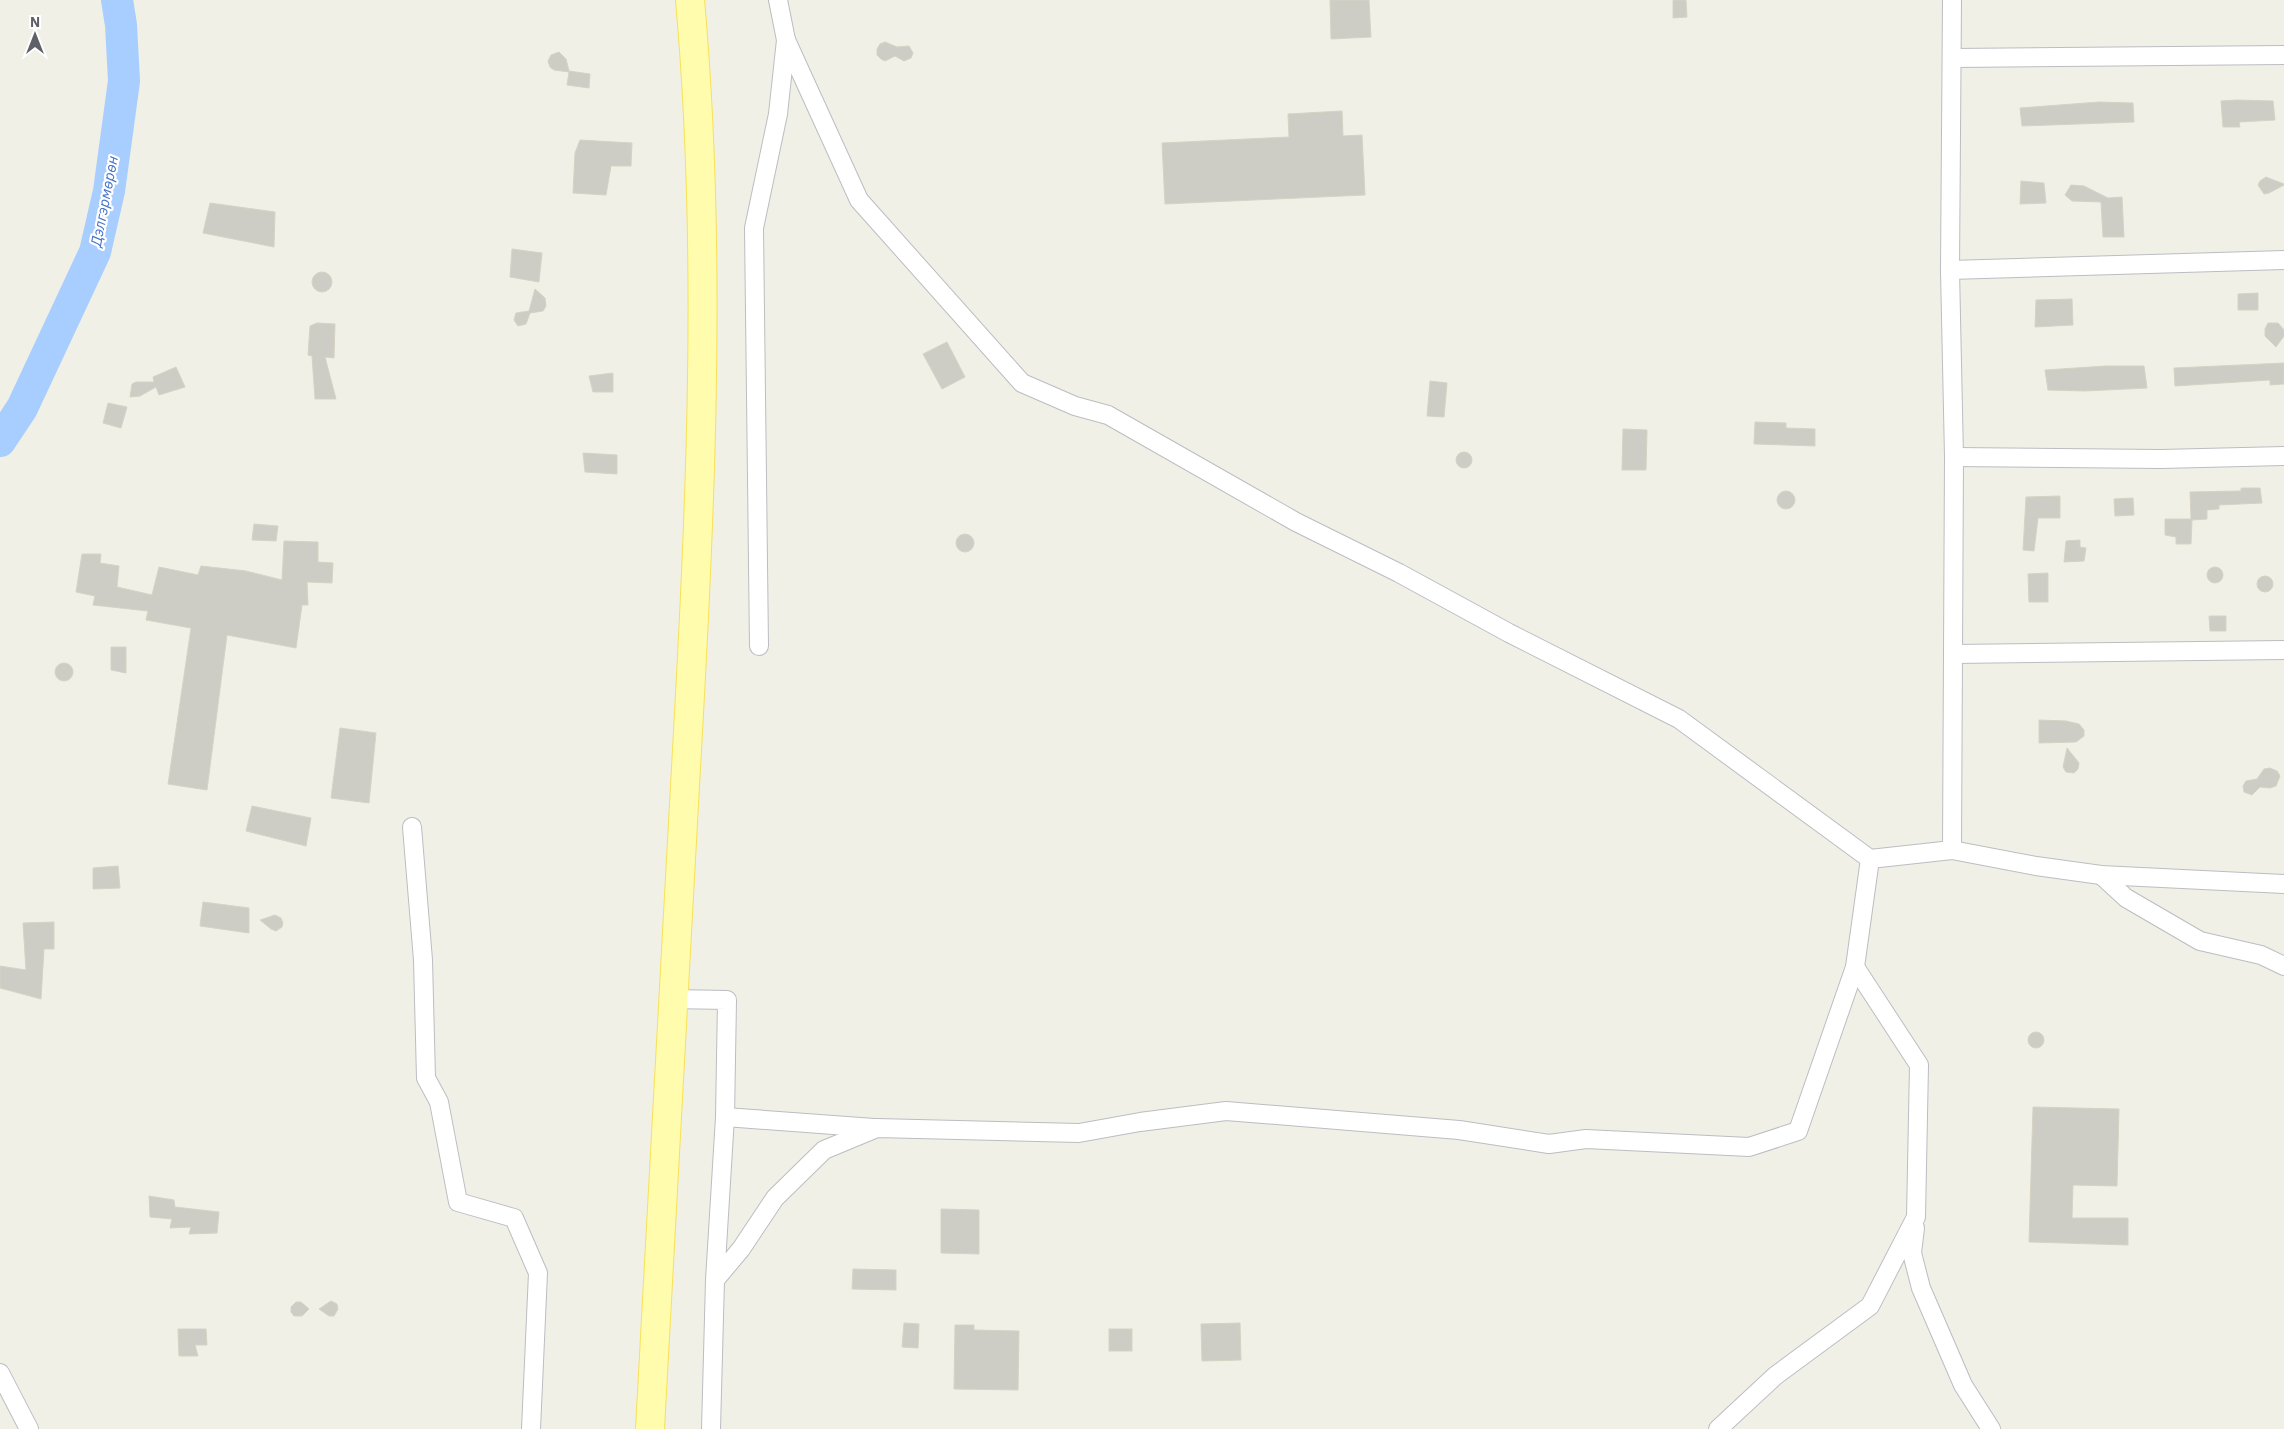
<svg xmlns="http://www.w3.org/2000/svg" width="2284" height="1429" viewBox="0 0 2284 1429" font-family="'IBM Plex Sans',sans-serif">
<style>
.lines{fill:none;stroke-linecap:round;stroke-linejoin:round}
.river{stroke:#a8ceff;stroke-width:32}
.building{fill:#cecdc5;stroke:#d6d3c4}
.minor-casing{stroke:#bbbdc2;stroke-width:20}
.primary-casing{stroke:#f8e058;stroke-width:30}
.minor{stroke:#fff;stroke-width:18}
.primary{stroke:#fffcad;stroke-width:28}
.labels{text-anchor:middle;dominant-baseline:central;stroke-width:4.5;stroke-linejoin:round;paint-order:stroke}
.water-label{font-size:15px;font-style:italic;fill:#4473c9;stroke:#fff}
</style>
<rect width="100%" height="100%" fill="#f1f0e7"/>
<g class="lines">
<path class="river" d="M0,441L22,408L95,252L109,191L124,81L121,25L117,0"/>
</g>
<g class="building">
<path d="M1330,0H1369L1371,37L1331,39Z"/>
<path d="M1673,0H1686L1687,17L1673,18Z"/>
<path d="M885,42L897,47L909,46L913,53L911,58L904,61L895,56L885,61L881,59L877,55V49L880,44Z"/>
<path d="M559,52L566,59L569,71L590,74L589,88L567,85L569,72L554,70L550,67L548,61L551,55Z"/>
<path d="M2237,100L2273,101L2275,120L2239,122L2240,127H2223L2221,101Z"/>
<path d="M2099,102L2133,103L2134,122L2022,126L2020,108Z"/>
<path d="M1342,111L1343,136L1362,135L1365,195L1165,204L1162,143L1289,137L1288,114Z"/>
<path d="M580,140L632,143L631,166H611L606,195L573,193L575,153Z"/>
<path d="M2266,177L2284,184V185L2269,193L2264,194L2258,185L2260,181Z"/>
<path d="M2021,181L2044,183L2046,203L2020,204Z"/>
<path d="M2071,185L2084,186L2108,198L2122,197L2124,237H2103L2101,202L2072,201L2065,195Z"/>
<path d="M210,203L275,212L274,247L203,233Z"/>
<path d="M512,249L542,253L539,282L510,277Z"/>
<circle cx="322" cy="282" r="10"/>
<path d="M535,289L545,298L546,306L543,311L530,313L526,324L518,326L514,320L516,313L529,311Z"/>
<path d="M2258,293V310H2238V294Z"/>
<path d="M2072,299L2073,325L2035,327L2036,300Z"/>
<path d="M317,323L335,324L334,358L325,357L336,399H315L312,356L308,355L310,326Z"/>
<path d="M2268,323H2278L2284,330V336L2276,347L2265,336V329Z"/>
<path d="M947,342L965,377L942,389L923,354Z"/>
<path d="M2284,363V384L2270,385V380L2175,386L2174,368Z"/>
<path d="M2106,366H2144L2147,388L2085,391L2048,390L2045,370Z"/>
<path d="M176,367L185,387L159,395L156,387L140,396L130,397L132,384L136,382H154L153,377Z"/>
<path d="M613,373V392H593L589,376Z"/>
<path d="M1430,381L1447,383L1444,417L1427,416Z"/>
<path d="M108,403L127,407L121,428L103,423Z"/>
<path d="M1755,422L1786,423V428L1815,429V446L1754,444Z"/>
<path d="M1623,429L1647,430L1646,470H1622Z"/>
<circle cx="1464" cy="460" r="8"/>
<path d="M583,453L617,455V474L585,472Z"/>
<path d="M2241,488H2260L2262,503L2219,505V509L2207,510V519L2192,520L2191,544H2176V537L2165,535V519H2191L2190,492L2241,491Z"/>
<circle cx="1786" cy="500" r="9"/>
<path d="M2060,496V518H2038L2034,551L2023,550L2026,497Z"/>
<path d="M2133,498L2134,515L2115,516L2114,499Z"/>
<path d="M254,524L278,526L276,541L252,540Z"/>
<circle cx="965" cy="543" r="9"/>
<path d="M2080,540V547L2086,548L2084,561L2064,562L2066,541Z"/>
<path d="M284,541L318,542V562L333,563L332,583L307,582L308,605H302L296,648L227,635L207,790L168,784L191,628L146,620L148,611L93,605L95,596L76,592L82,554H101L100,563L119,566L117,587L152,595L159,567L198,575L201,566L246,571L282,580Z"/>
<circle cx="2215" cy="575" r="8"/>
<path d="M2048,573V602H2029L2028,574Z"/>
<circle cx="2265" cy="584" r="8"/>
<path d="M2209,616H2226V631H2210Z"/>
<path d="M111,647H126V673L111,670Z"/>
<circle cx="64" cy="672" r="9"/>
<path d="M2039,720L2066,721L2079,724L2084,730V736L2076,742L2039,743Z"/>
<path d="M340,728L376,733L369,803L331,798Z"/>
<path d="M2067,748L2079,763L2078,769L2074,773L2066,772L2063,767Z"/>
<path d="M2270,768L2277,771L2280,776L2276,786L2270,788L2260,787L2252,795L2244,792L2243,786L2246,781L2257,779L2264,769Z"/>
<path d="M252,806L311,818L306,846L246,831Z"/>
<path d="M118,866L120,888L93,889V868Z"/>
<path d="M203,902L249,908V933L200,926Z"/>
<path d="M275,915L281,918L283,923L282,927L276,931L271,929L260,920Z"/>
<path d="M54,922V949H44L41,999L0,988V966L26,970L23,923Z"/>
<circle cx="2036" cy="1040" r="8"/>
<path d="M2033,1107L2119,1109L2117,1186L2073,1185L2072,1218H2128V1245L2029,1242Z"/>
<path d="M149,1196L174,1200L175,1207L219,1212L217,1233L189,1234L191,1227L170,1228L172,1219L150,1217Z"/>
<path d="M941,1209L979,1210V1254L941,1253Z"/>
<path d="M853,1269L896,1270V1290L852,1289Z"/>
<path d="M331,1301L337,1304L338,1309L334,1316H329L319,1309Z"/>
<path d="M296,1302H301L309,1309L302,1316H294L291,1312V1307Z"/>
<path d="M904,1323L919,1324L918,1348L902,1347Z"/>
<path d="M1240,1323L1241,1360L1202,1361L1201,1324Z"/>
<path d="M955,1325H974V1330L1019,1331L1018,1390L954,1389Z"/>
<path d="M178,1329H206L207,1345H195L198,1356H179Z"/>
<rect x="1109" y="1329" width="23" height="22"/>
</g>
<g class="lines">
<defs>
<g id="minor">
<path d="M786,40L859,200L1022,383L1075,406L1108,415L1296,522L1399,573L1509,633L1679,719L1870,859L1952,850L2036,866L2101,875L2284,884"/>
<path d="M1953,58L2284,55"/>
<path d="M1950,270L2284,260"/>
<path d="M1954,457L2161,459L2284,456"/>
<path d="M759,646L754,228L778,114L786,40L778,0"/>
<path d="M1953,654L2284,650"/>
<path d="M412,827L423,960L426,1078L439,1102L458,1202L514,1218L538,1273L531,1429"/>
<path d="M1952,850L1954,457L1950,270L1952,0"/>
<path d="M2101,875L2126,898L2200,941L2261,955L2284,966"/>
<path d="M672,999L727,1000L725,1117L715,1280L711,1429"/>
<path d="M725,1117L874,1128"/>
<path d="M1915,1228L1912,1253L1921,1288L1963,1385L1991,1429"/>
<path d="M715,1280L741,1249L775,1198L824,1150L877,1128L1079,1133L1140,1122L1226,1111L1459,1130L1549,1144L1586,1139L1749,1147L1798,1131L1855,967L1870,859"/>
<path d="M0,1373L29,1429"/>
<path d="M1718,1429L1775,1376L1870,1306L1916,1217L1919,1065L1855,967"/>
</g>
<path id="primary" d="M650,1429C661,1221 672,1013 684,804C699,536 714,268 690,0"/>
</defs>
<use href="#minor" class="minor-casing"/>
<use href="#primary" class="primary-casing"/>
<use href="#minor" class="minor"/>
<use href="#primary" class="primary"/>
</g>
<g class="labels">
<g class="water-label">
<text transform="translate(104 201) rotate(-79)">Дэлгэрмөрөн</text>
</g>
</g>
<g transform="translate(35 35)" stroke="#ffffff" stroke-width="4" paint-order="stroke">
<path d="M0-4L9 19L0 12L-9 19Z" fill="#5e6167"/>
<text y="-8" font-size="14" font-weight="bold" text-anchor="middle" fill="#5e6167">N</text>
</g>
</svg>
